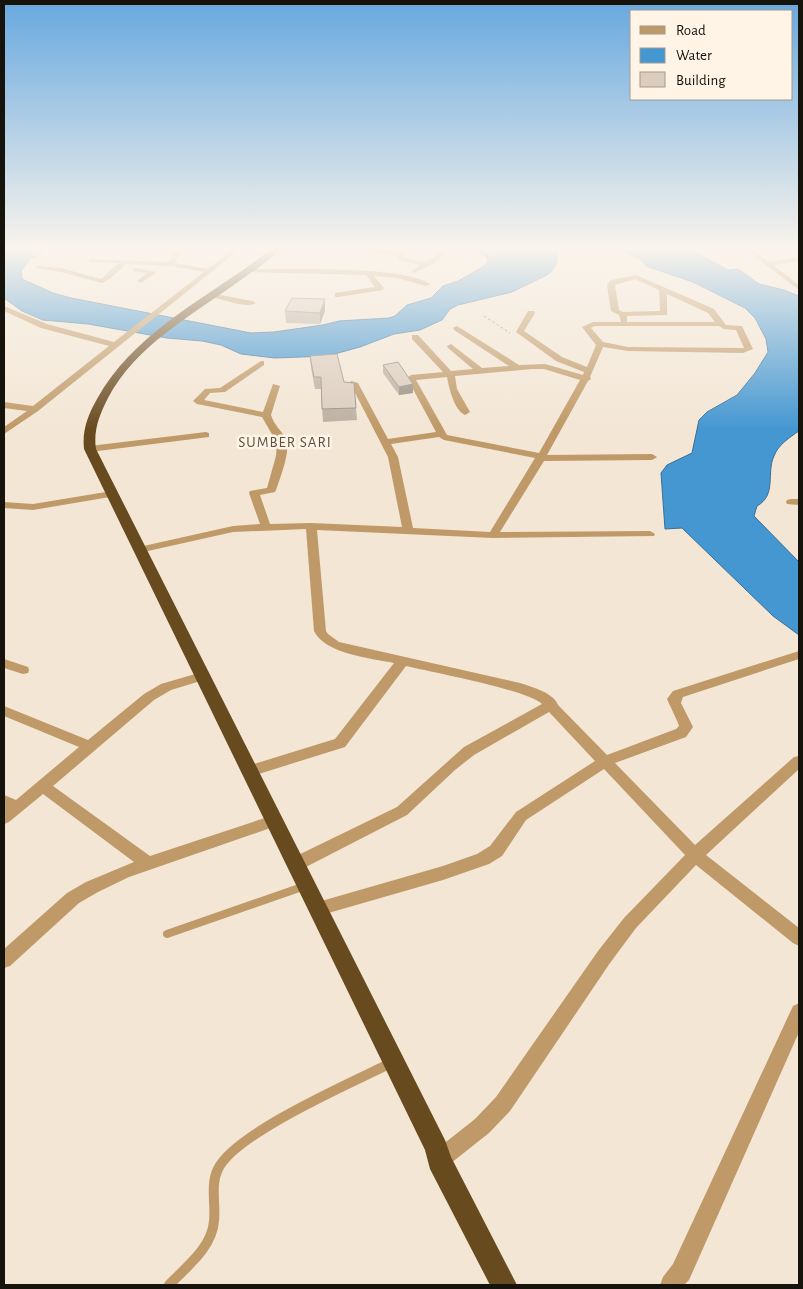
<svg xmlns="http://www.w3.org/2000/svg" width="803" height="1289" viewBox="0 0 803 1289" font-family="'Alegreya Sans',sans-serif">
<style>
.water{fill:#4597d2;stroke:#376f97}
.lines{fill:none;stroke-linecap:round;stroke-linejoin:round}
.path{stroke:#8d8478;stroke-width:1;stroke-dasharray:2.5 2.5;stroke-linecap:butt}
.lane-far2{stroke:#bf9967;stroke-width:4}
.lane-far1{stroke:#bf9967;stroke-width:8}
.lane{stroke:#bf9967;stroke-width:10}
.street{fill:#bf9967;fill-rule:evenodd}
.highway{fill:#684a1f;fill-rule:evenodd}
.wall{fill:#bcafa3}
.shaded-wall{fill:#998f84}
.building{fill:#dbccbd;stroke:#998f84}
.labels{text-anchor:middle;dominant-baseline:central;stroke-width:5;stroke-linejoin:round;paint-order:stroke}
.far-quarter-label{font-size:15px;letter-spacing:1px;fill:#5b5042;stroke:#fff4e6}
</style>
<rect width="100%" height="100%" fill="#f3e6d5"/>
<g class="water">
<path d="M4,249H48L30,259L21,271L22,279L53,293L71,298L251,333L274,332L323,325L339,321L389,318L395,316L407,305L431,298L443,286L458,281L484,266L488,262L487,257L477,251L495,252L498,249H557V262L552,271L547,275L512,292L458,305L450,309L442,320L420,330L394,334L360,347L327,356L275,358L241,354L221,345L202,341L167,338L88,324L43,320L22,311L4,298Z"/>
<path d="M619,249H689L728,270L738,269L759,284L784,290L799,296V431C790,437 778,445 774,456C766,473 777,495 757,506L754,516L799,562V635L773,616L682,528L665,529L661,473L667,465L692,453L699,420L707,412L737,395L755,373L768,352L766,339L755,318L745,308L693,282L646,266L642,260Z"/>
</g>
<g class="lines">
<path class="path" d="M484,316L510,333"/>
<path class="lane-far2" d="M767,264L799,259"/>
<path class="lane-far1" d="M167,934L305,886"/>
<path class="lane" d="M169,1285C186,1267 212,1248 214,1221C216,1204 210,1185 218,1169C235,1133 353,1082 391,1063"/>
<g class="street">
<path d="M176,249H182L175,263L208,269L233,249H240L38,411L4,434V427L27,411L4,408V402L33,406L109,346L41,328L4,311V306L47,324L114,342L204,272L171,266L126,264L111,278L102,283L61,272L36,268V266L61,268L101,279L119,263L91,262L89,261V259L169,262Z"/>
<path d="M350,249L401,251L404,253V258C423,261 428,266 441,249H447L438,261L414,273L411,271L421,265L398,260L397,255L353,251Z"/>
<path d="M745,249H752L799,285V290Z"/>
<path d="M135,268L157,272L141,283L137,281L147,273L133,271V269Z"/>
<path d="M249,269C288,270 401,265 430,284L426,286L397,278L374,276L384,288L383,290L338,297H335V293L375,287L366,275L247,272V270Z"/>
<path d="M636,275L714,309L726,325L742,326L753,349L743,353L628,351L603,347L590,377L591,379L588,381L547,455L652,454L657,457L652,460L544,461L500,532L650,531L655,534L654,536L493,538L317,530L326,631L328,634L339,642L520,683C532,687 554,693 558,705L607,755L676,729L679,726L678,723L667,699L673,691L799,651V659L683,697L681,703L693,727L686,737L615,763L695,845L794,757L799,756V769L706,855L799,928V946L793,943L696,865L636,928L610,963L510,1111L489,1133L446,1167L439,1170L432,1167L429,1160L432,1153L475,1119L496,1097L598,951L624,918L685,855L604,769L526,820L502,856L489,864L443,880L318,916L312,914L310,909L312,904L318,902L443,866L477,854L490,846L516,812L595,761L549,712L474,755L455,770L407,815L302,869L296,871L290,869L288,864L290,859L397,807L464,747L542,704C528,690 431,672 406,666L345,747L249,777L244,775L242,771L244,767L335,739L394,663C370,658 325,654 314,631L306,529L233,532L139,553L133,550L139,547L233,526L260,524L249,493L250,491L267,488L276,456L277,443L262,417L197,404L193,401L205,389L220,388L261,361H264V365L225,392L210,393L204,400L263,412L273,384L280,386L271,415C274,425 281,430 286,439C291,451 280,478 276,490L275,492L260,495L270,524L311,523L402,527L388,457L350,383L351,381L358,383L388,439L436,432L407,378L411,375L443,372L412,339V335H418L451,371L473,369L448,348L447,346L451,344L482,368L509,366L454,330L453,328L457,326L519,365L545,364L583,375L584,372L556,361L516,332L528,311H534L535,313L524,331L562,357L587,367L596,345L582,327L593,322H621L619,315L611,311L607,285L611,280ZM635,279L659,290L660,311L623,312L619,310L615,285ZM667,294L708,313L715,322H627V316L667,315ZM594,326H719L724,329L736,330L744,348L628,347L603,342L591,328ZM532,369H544L580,380L539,453L447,435L416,380L447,377C449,388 454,410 465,415L470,412L457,389L455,376ZM439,437L444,440L535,458L490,532L413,528L398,457L391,444Z"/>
<path d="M211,293L252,301L256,303C246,309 223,299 211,297Z"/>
<path d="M206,432L209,433V437L90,452L85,449L90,446Z"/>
<path d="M112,491L116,492L117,494L116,496L33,510L4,508V502L33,504Z"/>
<path d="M791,499H799V505L787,504L786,502L787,500Z"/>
<path d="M4,659L28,667L29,670L28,673L23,674L4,668Z"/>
<path d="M202,672L207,673L208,676L207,679L171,690L154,700L53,786L150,856L274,815L279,817L282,821L279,825L129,877L98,892L79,903L10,966L4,968V949L67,893L86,882L134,862L43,794L9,822L4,824L5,808L4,795L16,800L79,747L4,716V706L88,740L144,694L161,684Z"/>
<path d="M799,1003V1032L689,1280L684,1285H660L663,1277L673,1264L793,1006Z"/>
</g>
<path class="highway" d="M271,249H280C268,262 252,272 238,282C191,316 136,345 108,398C100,414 93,430 96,449L445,1140L451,1157L517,1285H490L430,1169L425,1150L84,449C82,430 88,415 97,399C135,330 212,296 271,249Z"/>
</g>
<g class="wall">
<path d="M325,299V311L320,324L286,323L285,311Z"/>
<path d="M310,356L344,382L356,408L357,420L323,422L321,389H315L311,368Z"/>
<path d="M383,365L413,384V393L399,395L383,373Z"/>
</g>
<g class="shaded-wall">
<path d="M325,299V311L320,324V313Z"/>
<path d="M413,384V393L399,395V387Z"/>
</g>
<g class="building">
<path d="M292,298L325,299L320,313L285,311Z"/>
<path d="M337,354L344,382L354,383L356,408L322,409L321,377H314L310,356Z"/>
<path d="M398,362L413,384L399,387L383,365Z"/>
</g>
<linearGradient id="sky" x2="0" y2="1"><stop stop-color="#67a8df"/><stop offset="0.58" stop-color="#faf4ec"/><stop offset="1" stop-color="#faf4ec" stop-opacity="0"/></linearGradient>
<rect width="803" height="429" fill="url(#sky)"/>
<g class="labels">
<g class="far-quarter-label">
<text x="285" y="442">SUMBER SARI</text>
</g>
</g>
<rect width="803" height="1289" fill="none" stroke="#16120c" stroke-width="10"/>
<rect x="630" y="10" width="162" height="90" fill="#fff4e6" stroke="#a29a8f"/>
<rect x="640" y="26" width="25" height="8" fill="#bf9967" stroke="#a29a8f"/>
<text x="676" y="35" font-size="15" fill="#16120c">Road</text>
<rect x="640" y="48" width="25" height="15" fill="#4597d2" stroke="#a29a8f"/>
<text x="676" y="60" font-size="15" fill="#16120c">Water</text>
<rect x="640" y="72" width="25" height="15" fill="#dbccbd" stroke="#a29a8f"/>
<text x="676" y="85" font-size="15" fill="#16120c">Building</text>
</svg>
